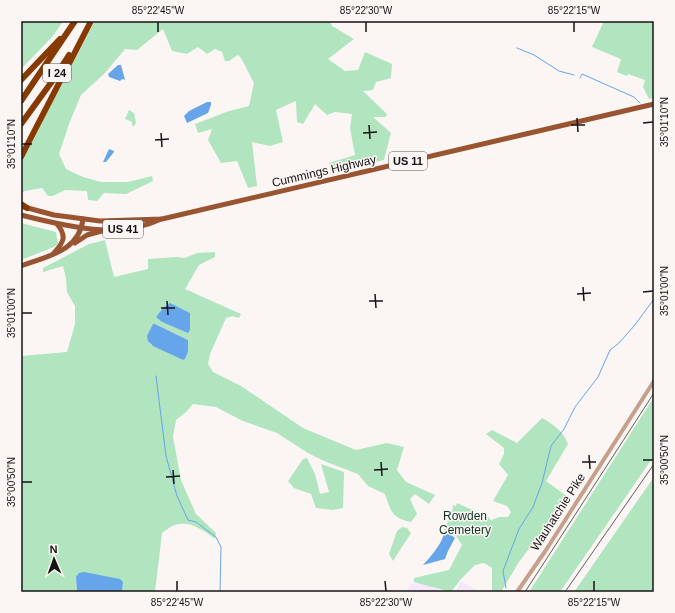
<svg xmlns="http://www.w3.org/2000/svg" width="675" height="613" viewBox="0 0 675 613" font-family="Arial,sans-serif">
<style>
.industrial{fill:#f6e7fa}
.green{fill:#b0e5bf;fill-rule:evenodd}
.water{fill:#67a5eb}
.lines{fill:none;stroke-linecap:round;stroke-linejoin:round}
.stream{stroke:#67a5eb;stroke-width:1}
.tertiary{stroke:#c7a08c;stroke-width:4}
.primary{stroke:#995531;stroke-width:5}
.motorway{stroke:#863900;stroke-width:6}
.rail{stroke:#625f5e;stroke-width:1}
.ticks{fill:none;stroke:#161413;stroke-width:1.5}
.labels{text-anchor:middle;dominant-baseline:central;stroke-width:3;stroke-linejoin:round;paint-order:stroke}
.shield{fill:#fbf6f4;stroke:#5b5856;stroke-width:1}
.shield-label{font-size:11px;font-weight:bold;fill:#161413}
.street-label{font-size:12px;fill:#161413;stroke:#fbf6f4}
.park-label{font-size:12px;fill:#0f351e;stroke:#fbf6f4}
.neatline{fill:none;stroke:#161413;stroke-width:1.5}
.ticks-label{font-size:10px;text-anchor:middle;fill:#161413}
</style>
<rect width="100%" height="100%" fill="#fbf6f4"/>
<g class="industrial">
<path d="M461,581L480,592H455Z"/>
<path d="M424,582L442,592H406L411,584Z"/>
</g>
<g class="green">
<path d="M21,21H63L53,36L21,69Z"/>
<path d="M95,21H330L332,26L354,39L328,59L345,71L358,70L365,52L392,64L391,78L376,82L373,90L363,91L387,114L386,117H373L391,133L384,160L331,172L329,163L355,155L350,128L352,114L335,112L327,115L315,104L303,124L297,122L296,101L276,110L283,142L270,146L252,142L257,186L248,188L237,161L221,163L208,140L212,129L198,133L195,124L229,111L249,106L254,83L241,58L238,55L229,61H225L222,52L215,49L207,54L198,47L187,54L172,51L163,29L137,50L125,49L105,73L81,95L69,124L59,154L66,169L83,177L101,182H128L152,176L153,181L126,194L104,193L97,201L88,200L87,191L65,190L53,196H48L42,188L25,191L21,194V163L35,137L52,102Z"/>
<path d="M604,21H654V98L649,99L643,87L645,80L628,74L627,76L617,72L621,59L592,47Z"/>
<path d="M129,110L134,113L136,123L134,126H132V122L125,119Z"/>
<path d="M21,223L56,232L58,244L54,247L21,260Z"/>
<path d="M105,240L114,277L148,269V259L176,257L185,258L197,253L215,252V257L199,265L185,289L241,314L239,318L232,316L226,318L210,354L208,364L213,372L241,386L303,428L356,450L387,443L404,447L397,470L406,482L435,495L429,504L415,494L410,499L417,514L411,522C392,518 391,512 385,494L368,486L358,474L324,461L308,453L277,433L243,421L216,407L193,404L186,412L176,420L173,437L181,480L196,514L216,533L215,539C203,530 190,520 175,525C170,526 166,531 162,533L155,592H122L123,582L76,577L77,592H21V356L67,352L75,324V306L67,292L66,278L63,266L43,272V268L89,244ZM167,304L184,310L190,314V330L188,332L162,322L157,316ZM155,324L188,340V352L185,359L183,360L150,344Z"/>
<path d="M654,397V456L560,592H529Z"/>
<path d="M542,418C553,424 564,432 568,444L546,481L568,497L519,562L501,592H492V568L484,563L475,565L461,579L451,592L414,582V578L449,570L462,545L456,536L444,530L452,513L453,505L456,506L457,503L490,518L489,519L492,520L499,517H508L511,512L507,506L493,501L508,475L499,464L504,454V448L486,434L492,430L517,443Z"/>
<path d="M307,458L315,474L320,494L329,492L321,464L344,472L343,508L333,510L316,508L311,494L294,488L288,481L303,459Z"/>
<path d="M654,477V592H574Z"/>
<path d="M402,527L407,528L411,533L393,561L389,554L397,531Z"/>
</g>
<g class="water">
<path d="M118,65H121L125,80L122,79L120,81L109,77L108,74Z"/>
<path d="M207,102H211V105L208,113L187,123L184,116L189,111Z"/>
<path d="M109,149L114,151V152L106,162H103Z"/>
<path d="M170,303L190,313V330L188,333L162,322L156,317L164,307Z"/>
<path d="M153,324H155L188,340V352L185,359L183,360L153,346L148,341L147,336Z"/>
<path d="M447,532L455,538L448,551L445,559L423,565C431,556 441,545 444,534Z"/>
<path d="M84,572L120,579L123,582L122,592H77L76,577L79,573Z"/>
</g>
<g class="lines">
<g class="stream">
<path d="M517,48L534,55L559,71L574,75"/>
<path d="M580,78L582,74L634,97L640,103"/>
<path d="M156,376L166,456L177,496L188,520L196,522L216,537L221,547L220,592"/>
<path d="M506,588L503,571L519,529L533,507L542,483L551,446L564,429L575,407L585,394L598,377L610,350L619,343L634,326L654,299"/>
</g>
<path class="tertiary" d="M517,592L546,550L654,381"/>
<g class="primary">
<path d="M24,207L54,215L100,221L162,219L654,104"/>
<path d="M21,215C65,226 118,240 161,219"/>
<path d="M75,243L87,235L102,231"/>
<path d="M54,253C64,242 67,236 57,224"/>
<path d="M21,266C47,256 79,252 83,219"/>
</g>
<g class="motorway">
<path d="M21,80L60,39"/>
<path d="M21,101L75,21"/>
<path d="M21,124L53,80L69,55"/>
<path d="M21,157L91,21"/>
<path d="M21,204L27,208"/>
</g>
<g class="rail">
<path d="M525,592L654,393"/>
<path d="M565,592L654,464"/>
</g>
</g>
<path class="ticks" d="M158,22V32M366,22V32M574,22V32M577,118L578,132M643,123L653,122M369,125L370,139M571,125H585M161,133L162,147M363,133L377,132M155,140L169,139M22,144H32M583,287L584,301M643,292L653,291M375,294L376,308M577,294L591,293M167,301L168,315M369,301H383M161,308H175M22,313H32M589,455L590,469M643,460H653M381,462L382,476M582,462H596M173,470L174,484M374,470L388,469M166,477L180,476M22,482H32M177,581V591M385,581L386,591M594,581V591"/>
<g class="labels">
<g class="shield">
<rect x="43" y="64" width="28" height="18" rx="3"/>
<rect x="389" y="152" width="38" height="18" rx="3"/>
<rect x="103" y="220" width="40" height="18" rx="3"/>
</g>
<g class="shield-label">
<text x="57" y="73">I 24</text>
<text x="408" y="161">US 11</text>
<text x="123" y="229">US 41</text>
</g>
<g class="street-label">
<text transform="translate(324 171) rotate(-13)">Cummings Highway</text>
<text transform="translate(558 512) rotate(-57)">Wauhatchie Pike</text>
</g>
<g class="park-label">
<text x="465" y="516">Rowden<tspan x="465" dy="14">Cemetery</tspan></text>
</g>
</g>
<rect width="675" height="613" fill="none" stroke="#fbf6f4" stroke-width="44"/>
<g transform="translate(54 559) rotate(358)" stroke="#fbf6f4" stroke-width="3" paint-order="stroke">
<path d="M0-3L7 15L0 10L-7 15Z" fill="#161413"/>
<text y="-6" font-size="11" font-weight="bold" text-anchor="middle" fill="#161413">N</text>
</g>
<rect x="22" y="22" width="631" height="569" class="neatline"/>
<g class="ticks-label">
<text x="158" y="14">85°22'45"W</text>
<text x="366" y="14">85°22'30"W</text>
<text x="574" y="14">85°22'15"W</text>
<text transform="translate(664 122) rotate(-90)" y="4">35°01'10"N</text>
<text transform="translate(11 144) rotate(-90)" y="4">35°01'10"N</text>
<text transform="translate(664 291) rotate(-90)" y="4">35°01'00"N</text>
<text transform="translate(11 313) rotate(-90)" y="4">35°01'00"N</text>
<text transform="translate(664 460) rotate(-90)" y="4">35°00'50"N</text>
<text transform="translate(11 482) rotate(-90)" y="4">35°00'50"N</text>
<text x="177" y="606">85°22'45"W</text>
<text x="386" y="606">85°22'30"W</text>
<text x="594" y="606">85°22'15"W</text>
</g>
</svg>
